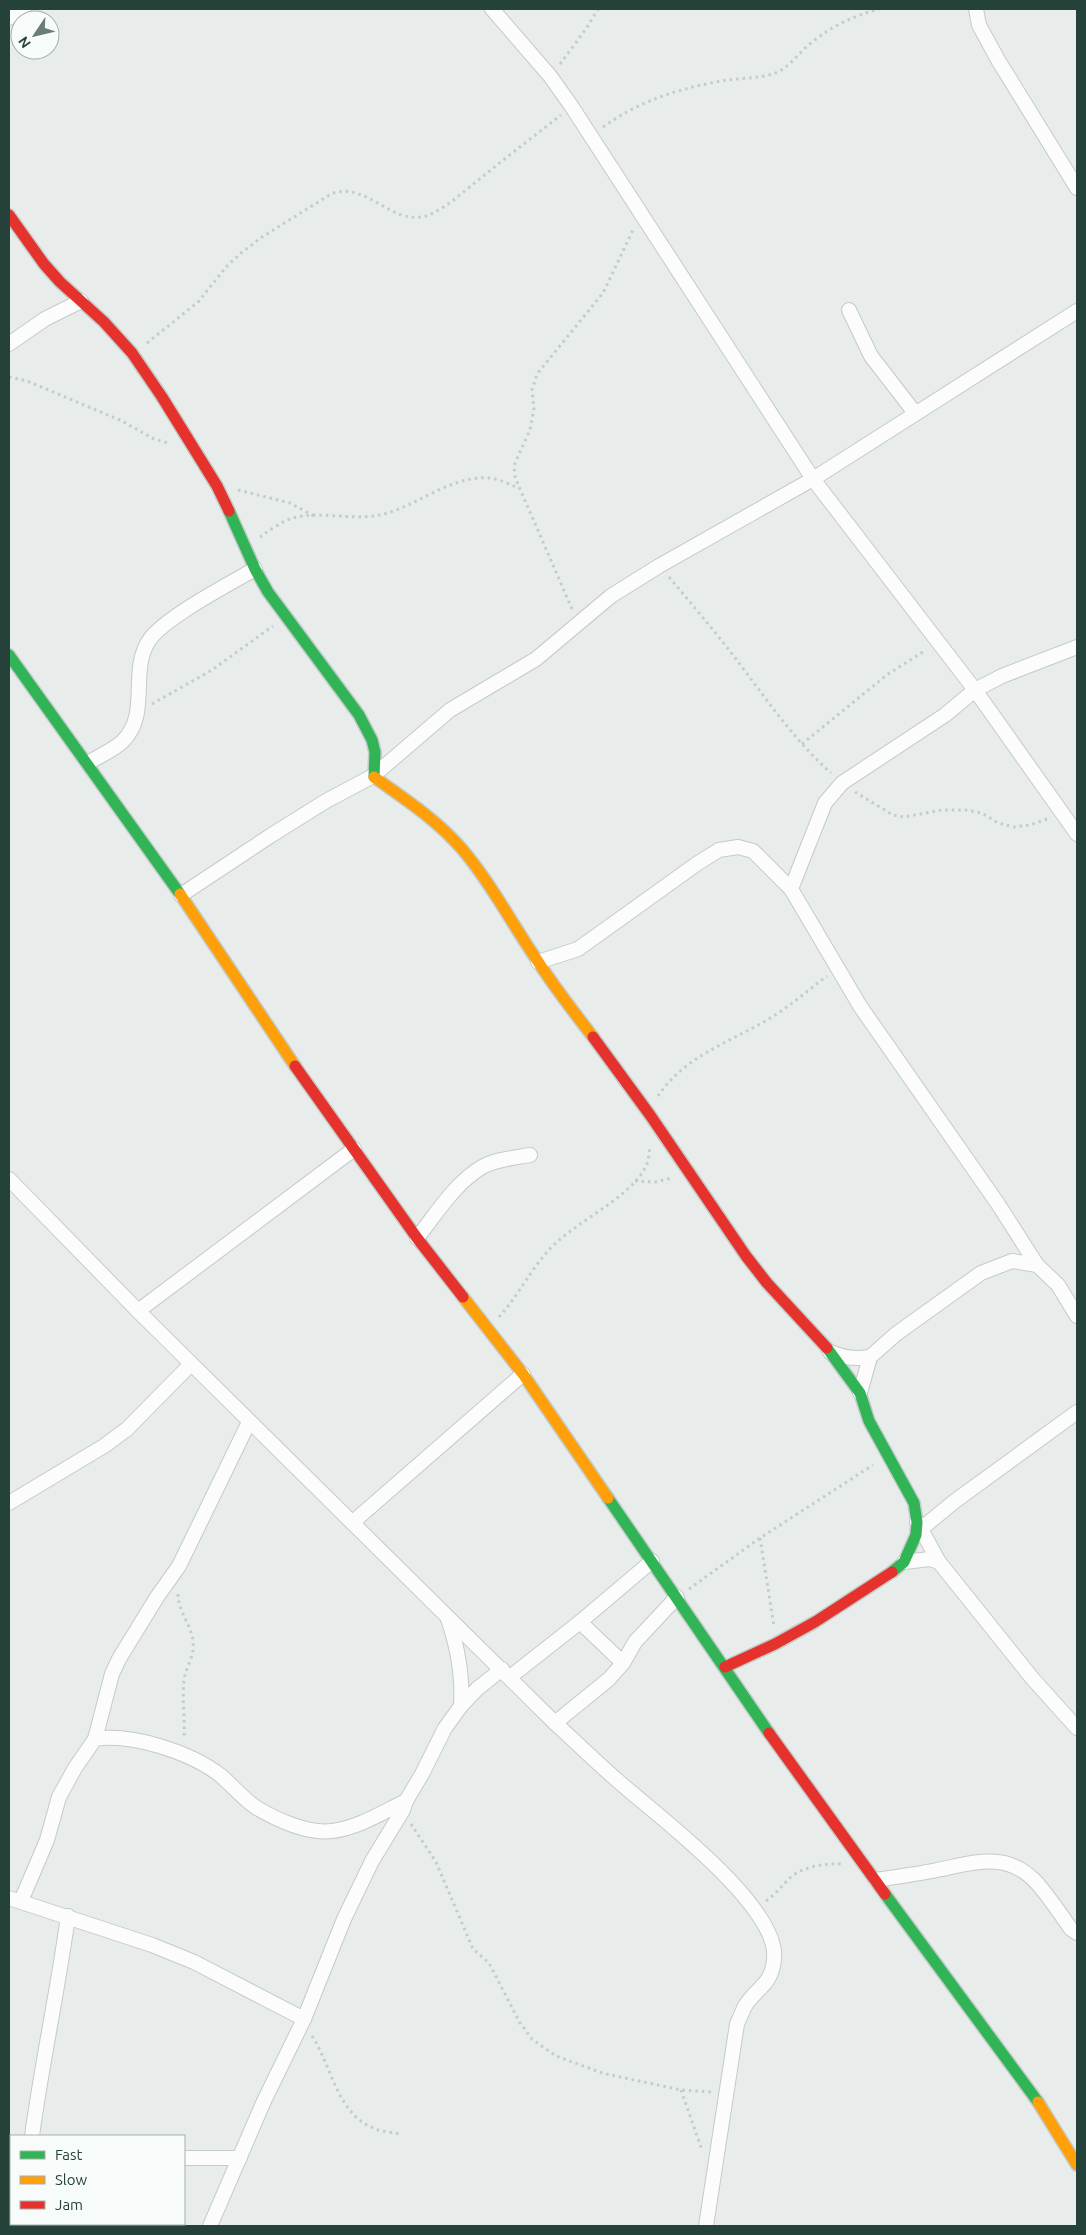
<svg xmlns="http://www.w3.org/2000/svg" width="1086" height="2235" viewBox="0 0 1086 2235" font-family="Ubuntu,sans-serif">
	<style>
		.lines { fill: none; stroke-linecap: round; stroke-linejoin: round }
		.street-casing { stroke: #c5cac8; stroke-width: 16 }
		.fast-casing { stroke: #c3cbc8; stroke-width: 14 }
		.slow-casing { stroke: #c3cbc8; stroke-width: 14 }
		.jam-casing { stroke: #c3cbc8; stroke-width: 14 }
		.path { stroke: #c3ccca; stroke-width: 3; stroke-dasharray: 2.5 4; stroke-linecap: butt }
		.street { stroke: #fcfcfc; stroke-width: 14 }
		.fast { stroke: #30b455; stroke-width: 11 }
		.slow { stroke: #ff9f0a; stroke-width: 11 }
		.jam { stroke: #e5322d; stroke-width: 11 }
	</style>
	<rect width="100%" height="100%" fill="#e8edeb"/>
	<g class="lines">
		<defs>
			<g id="street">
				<polyline points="492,9 550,76 572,107 813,479 975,690 1077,834"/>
				<polyline points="976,9 979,25 998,60 1077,188"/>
				<polyline points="9,18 24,9"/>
				<polyline points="849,310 871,356 915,413"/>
				<polyline points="9,344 45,319 81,301"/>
				<path d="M88,763c11,-7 26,-13 35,-22 28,-28 5,-71 27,-102 16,-22 79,-55 105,-70"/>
				<polyline points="791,889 825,803 842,783 945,715 975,690 1002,676 1077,647"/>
				<polyline points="181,895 270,836 326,801 373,776 450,710 536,659 611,596 659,566 813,479 1077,311"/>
				<polyline points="538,962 578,949 698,863 719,850 738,847 753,851 791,889 860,1006 998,1204 1037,1265"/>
				<path d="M9,1179l129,132 417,412c23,21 46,44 70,64 36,31 155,121 149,172 -2,26 -17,28 -29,47 -3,6 -5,12 -8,18l-31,202"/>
				<path d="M417,1238c19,-24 38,-55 65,-71 14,-8 32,-9 48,-12"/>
				<polyline points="138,1311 354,1149"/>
				<path d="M830,1352c15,6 24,7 40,5"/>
				<polyline points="860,1393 870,1357 896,1334 981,1273 1012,1261 1037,1265 1058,1285 1077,1316"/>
				<polyline points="9,1503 104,1446 127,1429 191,1364"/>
				<polyline points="353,1522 523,1374"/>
				<polyline points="917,1522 939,1562"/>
				<polyline points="921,1529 955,1501 1077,1412"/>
				<polyline points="904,1562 930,1559 939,1562 1032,1678 1077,1728"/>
				<path d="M448,1619c10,29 15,56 13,87"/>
				<polyline points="580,1622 623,1663"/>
				<polyline points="510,1677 580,1622 652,1561"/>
				<polyline points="555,1723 609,1679 623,1663 635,1642 677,1597"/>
				<polyline points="95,1739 112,1674 119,1659 157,1597 179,1566 249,1422"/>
				<path d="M876,1880c20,-3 41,-6 61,-10 36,-7 70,-20 100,13 12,14 23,30 34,46l6,4"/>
				<polyline points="9,1898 152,1945 194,1962 304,2019"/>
				<path d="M21,1901l26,-61 12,-43 16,-29 20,-29c36,-6 95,13 125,36 12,10 23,24 37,33 20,12 51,26 75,23 26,-3 51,-19 74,-30"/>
				<path d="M32,2136c10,-74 26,-146 36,-220"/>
				<polyline points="184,2158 240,2158"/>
				<polyline points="9,2161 11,2161"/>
				<polyline points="210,2226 264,2101 304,2019 344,1919 372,1861 403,1810 406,1801 422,1774 445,1728 461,1706 477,1689 502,1669"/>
			</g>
			<g id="fast">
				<polyline points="229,511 255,569 268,592 359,715 372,740 375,752 374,777"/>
				<polyline points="9,655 180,894"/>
				<polyline points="827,1348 860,1393 869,1421 914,1503 917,1522 916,1535 904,1562 892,1572"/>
				<polyline points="608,1498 769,1733"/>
				<polyline points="885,1894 1038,2102"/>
			</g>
			<g id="slow">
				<path d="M374,777c31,22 63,43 88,72 29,34 50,75 75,111 17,27 37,52 56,77"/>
				<polyline points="180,894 295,1066"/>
				<polyline points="463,1297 523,1374 608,1498"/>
				<polyline points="1038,2102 1077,2165"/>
			</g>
			<g id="jam">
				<polyline points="9,215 44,264 60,282 104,322 132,353 162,397 217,486 229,511"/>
				<polyline points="593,1037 650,1115 746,1256 767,1283 827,1348"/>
				<polyline points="295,1066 417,1238 463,1297"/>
				<polyline points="725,1667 775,1644 815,1622 892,1572"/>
				<polyline points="769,1733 885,1894"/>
			</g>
		</defs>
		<use href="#street" class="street-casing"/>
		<use href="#fast" class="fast-casing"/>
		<use href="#slow" class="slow-casing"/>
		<use href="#jam" class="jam-casing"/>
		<g class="path">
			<polyline points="560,64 586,29 598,9"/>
			<path d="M603,127c35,-25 71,-37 113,-45 18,-4 39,-3 57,-8 16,-5 25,-21 38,-31 21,-17 42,-27 68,-34"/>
			<path d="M147,343l51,-41 28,-35 15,-14 21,-16 69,-43c29,-12 54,20 79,23 8,1 16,0 23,-4 15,-7 30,-21 43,-31 28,-23 57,-45 85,-67"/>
			<polyline points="9,377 27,381 120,420 154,439 168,443"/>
			<polyline points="238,490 290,503 314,516"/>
			<path d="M260,537c10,-7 22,-16 33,-19 27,-8 61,4 91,-4 33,-9 60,-33 95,-36 14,-2 28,5 40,10"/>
			<path d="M669,577c25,30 50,59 73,90 28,37 54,75 89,106"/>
			<polyline points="572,609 520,489 514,474 515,463 530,430 534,408 532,390 537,374 603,293 633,230"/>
			<polyline points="152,704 212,670 273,626"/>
			<polyline points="802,744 888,674 926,650"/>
			<polyline points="855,792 893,815 904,817 942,810 965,810 982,813 998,823 1014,827 1030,825 1047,819"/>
			<path d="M658,1096c27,-40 70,-53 109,-76 21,-12 40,-29 60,-44"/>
			<polyline points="635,1181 655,1182 672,1178"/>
			<path d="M499,1317c18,-20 30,-44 48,-65 26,-30 80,-51 98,-84 4,-6 4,-16 5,-22"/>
			<polyline points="760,1538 774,1626"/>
			<polyline points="689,1589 760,1538 873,1465"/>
			<path d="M178,1594c0,18 14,31 15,48 2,14 -7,24 -9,38 -2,17 1,40 0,58"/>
			<polyline points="411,1824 436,1862 473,1949 489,1963 520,2023 532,2039 556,2056 602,2073 681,2090 712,2092"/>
			<path d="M766,1901c10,-7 17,-17 26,-25 14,-10 34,-13 50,-12"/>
			<path d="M312,2036c20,30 25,80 64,93 7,3 16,3 23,5"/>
			<polyline points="681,2090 702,2150"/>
		</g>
		<use href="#street" class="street"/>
		<use href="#fast" class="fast"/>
		<use href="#slow" class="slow"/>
		<use href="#jam" class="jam"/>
	</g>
	<rect width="1086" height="2235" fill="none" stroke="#24423a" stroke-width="20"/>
	<rect x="10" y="2135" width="175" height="90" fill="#f7fbf9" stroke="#a3b1ad"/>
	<rect x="20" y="2151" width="25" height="8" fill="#30b455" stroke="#a3b1ad"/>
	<text x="55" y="2160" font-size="15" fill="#24423a">Fast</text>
	<rect x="20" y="2176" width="25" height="8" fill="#ff9f0a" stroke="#a3b1ad"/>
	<text x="55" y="2185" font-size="15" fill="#24423a">Slow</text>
	<rect x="20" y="2201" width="25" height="8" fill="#e5322d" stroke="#a3b1ad"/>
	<text x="55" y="2210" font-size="15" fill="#24423a">Jam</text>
	<g transform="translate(35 35) rotate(235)"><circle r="24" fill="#f7fbf9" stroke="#a3b1ad"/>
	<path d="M0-4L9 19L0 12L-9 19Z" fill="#697e78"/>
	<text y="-8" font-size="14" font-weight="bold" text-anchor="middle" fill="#24423a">N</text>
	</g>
</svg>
